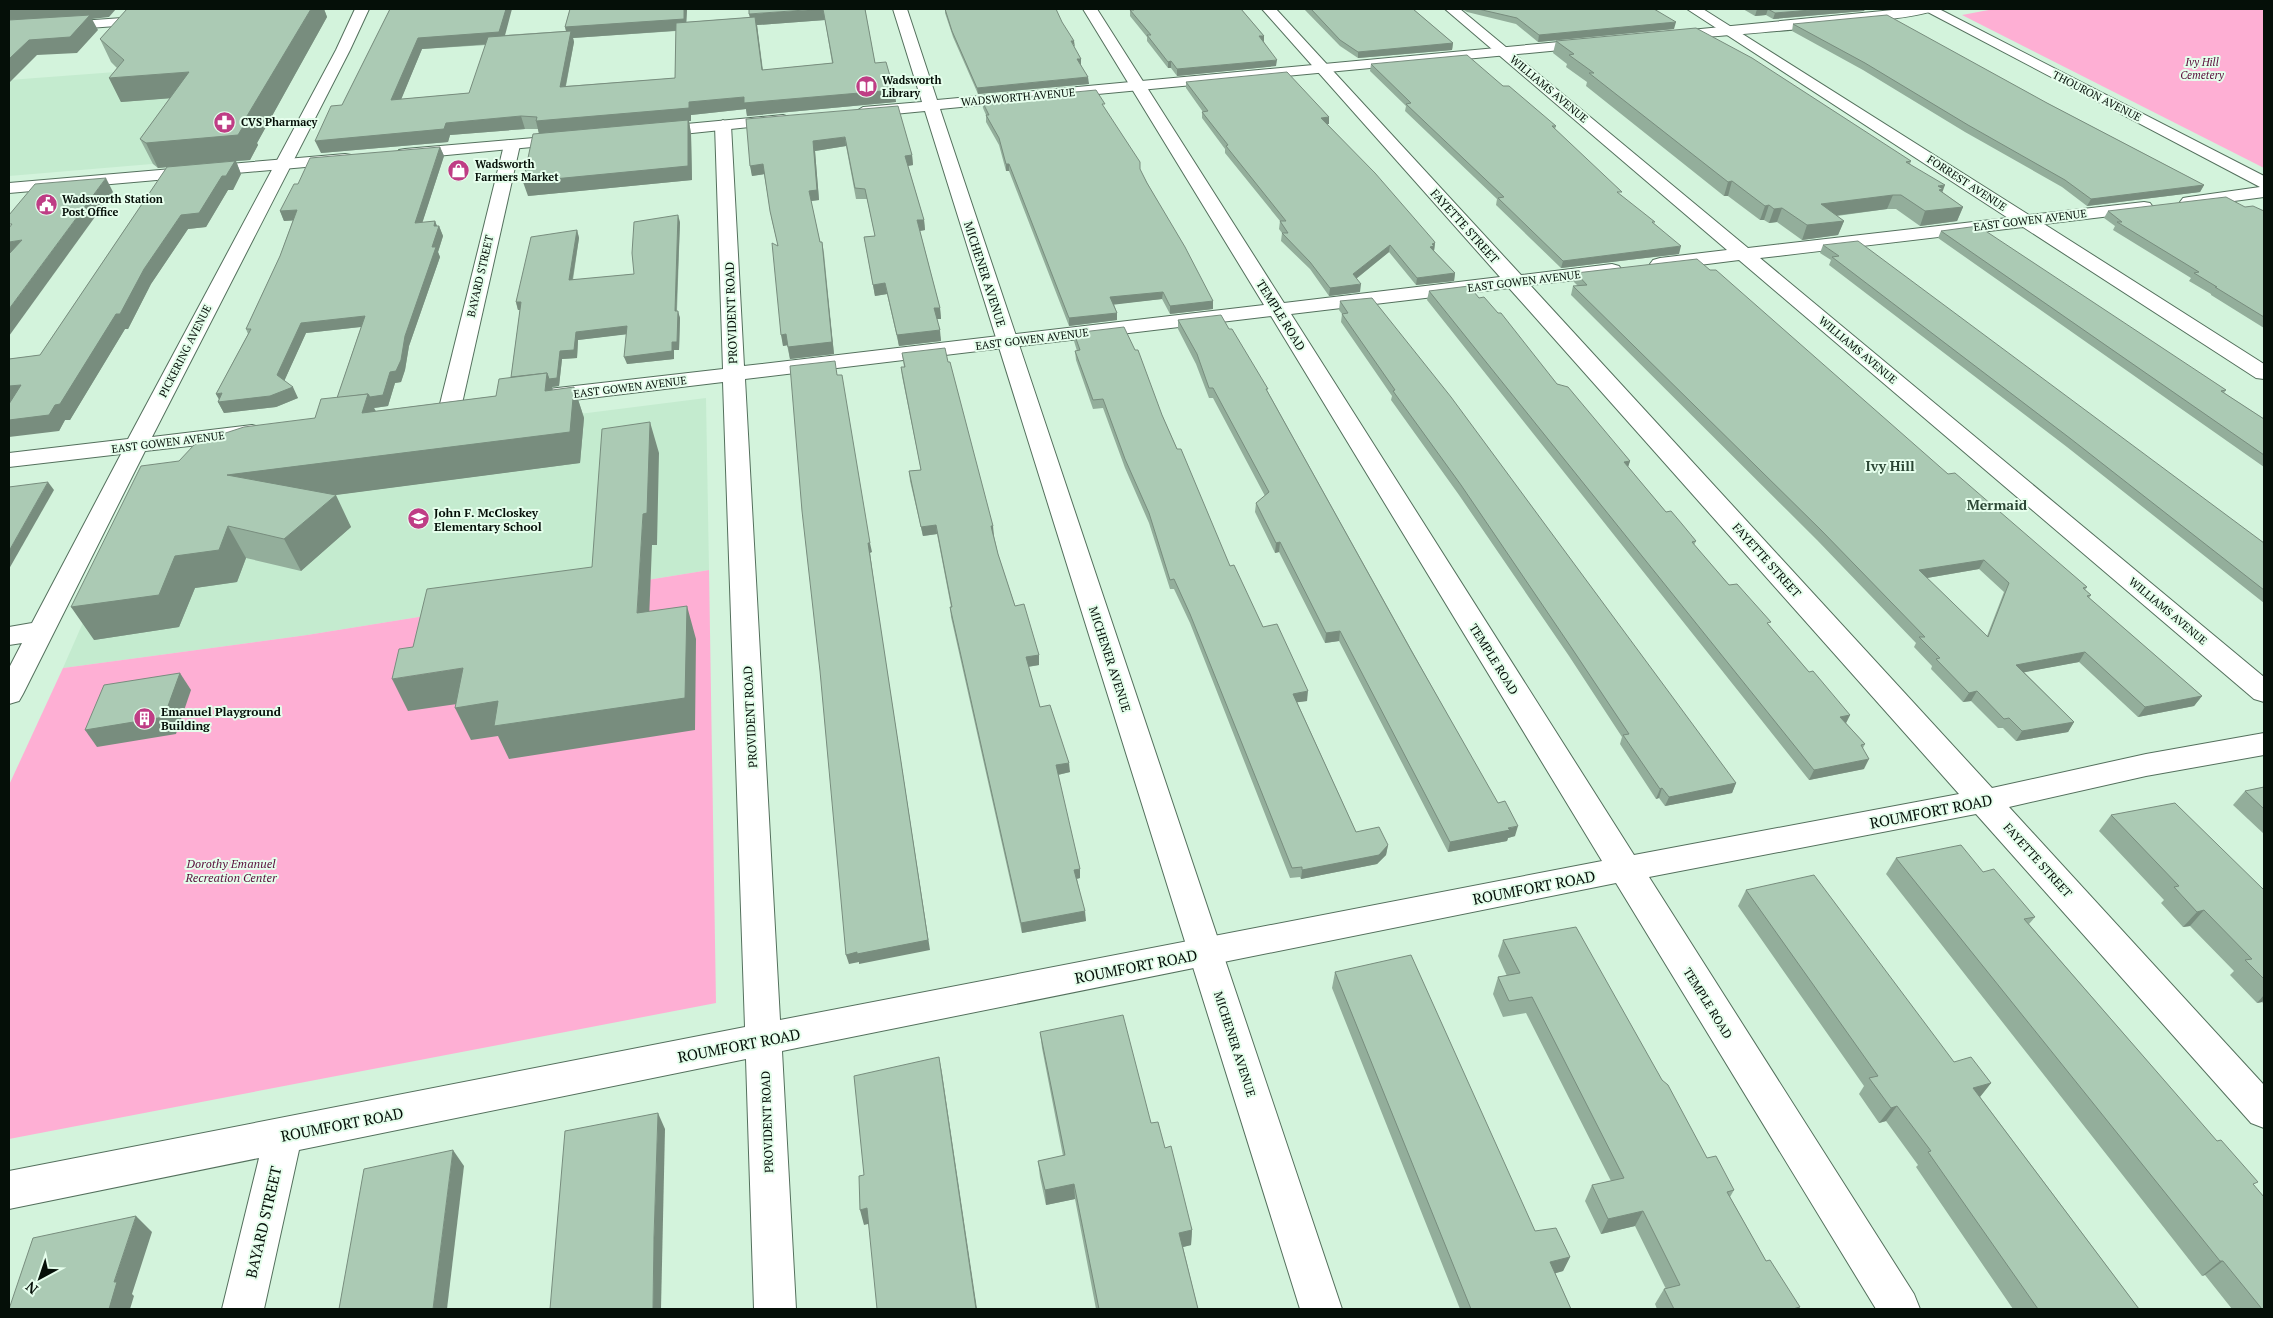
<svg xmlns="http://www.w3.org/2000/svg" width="2273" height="1318" viewBox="0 0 2273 1318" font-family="'PT Serif',serif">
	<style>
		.built { fill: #c4ebcf }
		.green { fill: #feafd4 }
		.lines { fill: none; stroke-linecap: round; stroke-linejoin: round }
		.street-casing { stroke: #54705d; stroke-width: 2 }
		.secondary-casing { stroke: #54705d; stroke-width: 2 }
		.street { fill: #fff; fill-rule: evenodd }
		.secondary { fill: #fff; fill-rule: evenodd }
		.wall { fill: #93ae9b; fill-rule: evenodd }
		.shaded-wall { fill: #788d7e }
		.building { fill: #abcab4; stroke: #788d7e; fill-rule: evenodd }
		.labels { text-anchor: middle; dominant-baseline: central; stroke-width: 4; stroke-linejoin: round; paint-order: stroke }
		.far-park-label { font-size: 11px; font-style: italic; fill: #590d3a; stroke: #e5feec }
		.far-poi-label { font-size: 11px; font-weight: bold; fill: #050f08; stroke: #e5feec; text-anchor: start }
		.far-street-label { font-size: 11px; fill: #050f08; stroke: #e5feec }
		.street-label { font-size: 12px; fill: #050f08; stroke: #e5feec }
		.poi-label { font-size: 12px; font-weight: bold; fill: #050f08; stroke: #e5feec; text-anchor: start }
		.park-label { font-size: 12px; font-style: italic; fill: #590d3a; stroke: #e5feec }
		.neighbourhood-label { font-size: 14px; font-weight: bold; fill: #2b4634; stroke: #e5feec }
		.near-street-label { font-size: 15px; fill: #050f08; stroke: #e5feec }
	</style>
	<rect width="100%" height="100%" fill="#d3f3dc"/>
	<g class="built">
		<polygon points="304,58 247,156 9,176 9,80"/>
		<polygon points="706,398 709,570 307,635 63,668 151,468"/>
	</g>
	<g class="green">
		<polygon points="1994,9 2264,9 2264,168 1962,15"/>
		<polygon points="709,570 716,1003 9,1139 9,785 63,668 307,635"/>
	</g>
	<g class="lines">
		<defs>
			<g id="street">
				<polygon points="355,9 369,9 350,50 152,437 252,425 260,427 263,432 260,437 252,439 145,451 23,694 19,701 9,704 9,668 22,643 9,645 9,627 32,623 121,454 9,467 9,453 128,439 336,50"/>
				<path d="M1083,9h14l187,294 216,-26 -238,-268h14l245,266 91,-11 7,2 3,4 -3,4 -7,2 -82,9 462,503 154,-34 118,-21v22l-118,21 -137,31 255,278v43l-13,-5 -275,-309 -327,63 265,417 6,15h-44l-260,-426 -834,168 14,258h-42l-8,-250 -447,91 -35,159h-42l37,-151 -250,51v-38l736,-144 -22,-645 -183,22 -8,-2 -3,-5 3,-5 8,-2 183,-21 -8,-244 8,-5 8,5 13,241 520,-61zM1509,288l450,506 -325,61 -343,-541zM1271,316l331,545 -822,159 -35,-641z"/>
				<polygon points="1445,9 1460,9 1748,248 2008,218 1687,9 1703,9 2029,215 2144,202 2150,203 2153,207 2150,211 2144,212 2044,224 2264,364 2264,379 2256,378 2023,227 1760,258 2264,677 2264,702 2254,699 1739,260 1660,270 1653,268 1650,264 1653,260 1660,258 1727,250"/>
				<polygon points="1922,9 1939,9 2264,176 2264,197 2189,207 2183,206 2180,202 2183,198 2189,197 2260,187"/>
				<polygon points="151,16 156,17 158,20 156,23 9,34 9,26"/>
				<polygon points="512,140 518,141 520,145 461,408 458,413 450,415 442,413 439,408 504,145 506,141"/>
			</g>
			<g id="secondary">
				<polygon points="893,9 907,9 937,100 1592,39 1599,43 1592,47 940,109 1342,1309 1300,1309 925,111 863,117 855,112 863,107 922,102"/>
				<path d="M1903,9h33c-9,12 -234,28 -266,31l-7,-4 7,-4z"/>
				<polygon points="783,115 789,117 791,120 789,123 654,137 646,132 654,127"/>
				<polygon points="569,135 575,137 577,140 575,143 405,159 399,158 397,154 399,150 405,149"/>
				<polygon points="345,154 351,155 353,159 351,163 9,193 9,183"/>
			</g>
		</defs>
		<use href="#street" class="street-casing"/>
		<use href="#secondary" class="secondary-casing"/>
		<use href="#street" class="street"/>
		<use href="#secondary" class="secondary"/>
	</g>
	<g class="wall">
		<polygon points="127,9 324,9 327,17 257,143 258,145 250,160 236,161 241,174 233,190 228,190 206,227 188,229 151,284 128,329 125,329 70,420 65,420 59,431 10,402 9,402 9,359 40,355 167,167 158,168 153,164 140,139 170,98 121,102 109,78 117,68 111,62 100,39"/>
		<path d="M390,9l115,26 61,-4 -1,-4 5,-18h117l-1,13 179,-13 10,54 19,27 2,12 -149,14 -1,-7 -55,6v6h-2l2,13 1,46 -164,16 11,-63 -1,-4h-13l-75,6 -2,7 -127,11 21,-48zM825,20l7,43 -69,7 -6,-45zM676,31l-1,47 -109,8 8,-44 -1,-4zM486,45l-17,48 -68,6 21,-50z"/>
		<polygon points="945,9 1074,47 1081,59 1081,65 1089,84 978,94 953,37 945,13"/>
		<polygon points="1129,9 1241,9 1264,36 1264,42 1276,66 1177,76 1171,68 1168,68 1147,41 1147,37 1130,16 1130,10"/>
		<polygon points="1304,9 1413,9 1453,43 1452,50 1358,58 1340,46"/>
		<polygon points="1462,9 1654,9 1674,29 1538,42 1516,24 1467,12"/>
		<polygon points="1743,9 1865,9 1864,11 1773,19 1766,15 1755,16"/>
		<polygon points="1793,24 2047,103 2204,185 2200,192 2087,206 2062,187 1965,132 1863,70 1792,31"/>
		<polygon points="1556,41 1911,161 1910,164 1942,192 1963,207 1957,221 1920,226 1896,209 1887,209 1837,216 1844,221 1838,235 1802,240 1777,222 1769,223 1764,220 1760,220 1728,196 1724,196 1586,86 1587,82 1566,67 1567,64 1553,53"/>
		<polygon points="1371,64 1503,86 1556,126 1555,129 1621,196 1654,224 1679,254 1561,268 1496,205 1497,199 1405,111 1406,106 1370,71"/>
		<polygon points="1186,82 1329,117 1329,124 1327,124 1435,243 1434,251 1455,273 1454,281 1416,285 1389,252 1356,279 1360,292 1329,296 1310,269 1281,241 1282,233 1279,229 1280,221 1225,153 1225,149 1202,118 1202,112 1203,112 1186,88"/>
		<polygon points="982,101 1105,109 1140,170 1213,301 1213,309 1170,314 1162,299 1114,304 1117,313 1117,320 1069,326 1009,171 1006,171 999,145 986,122 986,115 983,108"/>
		<polygon points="746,119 912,155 913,165 908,166 924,220 925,230 920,231 940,308 941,319 937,319 941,341 899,346 887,294 875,296 864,237 875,236 867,199 856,199 846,146 815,151 819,200 811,201 820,242 822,242 824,253 834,354 790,359 787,345 783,346 778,245 772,221 764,174 752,176"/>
		<polygon points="440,147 444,156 422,223 435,221 437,226 439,226 443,236 438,252 440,257 409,346 405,370 401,382 395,383 388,406 374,408 376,411 496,396 511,377 520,310 518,310 516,302 577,230 579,238 573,280 634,274 680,222 677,311 680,318 679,350 674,350 674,359 627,364 626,334 578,340 577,358 562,359 559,386 552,387 552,390 574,387 584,418 580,463 334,495 351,527 301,571 246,558 237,582 195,588 179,627 94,640 179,461 315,418 337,398 361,327 306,333 284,381 298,398 276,407 224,413 218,402 219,400 216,394 248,334 246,329 280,256 293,220 284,221 280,211 298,184"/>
		<polygon points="2245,207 2264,211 2264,328 2211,295 2211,294 2189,281 2191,278 2113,230 2115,226 2104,218 2108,211"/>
		<polygon points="1941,231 2226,390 2224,393 2264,419 2264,467 1938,238"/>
		<polygon points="1823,245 2264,543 2264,603 2067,447 1829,265 1831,260 1820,253"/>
		<path d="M1576,273l372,201 139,113 -2,3 6,5 -2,3 113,98 -8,10 -56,11 -59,-55 -55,10 50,50 -6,10 -52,9 -13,-13h-5l-27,-27 -8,1 -32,-33 1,-3 -18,-19 2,-4 -99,-103 -246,-245 2,-9h5l-4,-4zM1979,569l25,23 -17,44 -60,-58z"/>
		<polygon points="1429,291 1557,384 1630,461 1628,467 1666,512 1696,541 1694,545 1729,585 1769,625 1809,672 1850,715 1846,723 1865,744 1863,748 1864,769 1809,780 1427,300"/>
		<polygon points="1340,301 1736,783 1732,793 1665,806 1659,798 1656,799 1620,744 1622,737 1569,656 1459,495 1391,400 1392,396 1341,322 1342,314 1339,310"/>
		<polygon points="1178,320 1229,329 1268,392 1515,836 1508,838 1507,841 1448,852 1339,641 1325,643 1279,552 1275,553 1255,512 1256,503 1265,496 1213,398 1209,398 1196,364 1178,329"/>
		<polygon points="1074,333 1162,415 1177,449 1230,566 1263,627 1307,701 1297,702 1356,832 1388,845 1386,855 1377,864 1301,879 1300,877 1290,878 1190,623 1174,589 1170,589 1149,523 1125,468 1103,408 1093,409 1076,360 1075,351 1077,351 1074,341"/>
		<polygon points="902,353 994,536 998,554 1015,606 1039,655 1039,665 1028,667 1040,707 1070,772 1058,775 1080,878 1077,879 1086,921 1022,933 951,617 950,607 951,607 937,534 923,536 910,481 909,471 921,470 902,376 901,367 904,367"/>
		<polygon points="2264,787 2264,834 2233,805 2245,791"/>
		<polygon points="2111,815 2264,890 2264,1004 2262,1002 2257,1003 2230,975 2234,971 2190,926 2183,927 2161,903 2164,900 2099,831"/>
		<polygon points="1896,858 2035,917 2029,924 2255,1186 2264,1309 2232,1309 2205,1275 2202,1276 1886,874"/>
		<polygon points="1746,890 1954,1062 1991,1083 1980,1097 2139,1309 2013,1309 1916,1167 1918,1165 1886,1121 1879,1123 1859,1094 1864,1086 1738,906"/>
		<polygon points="1503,940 1662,1080 1707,1158 1734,1190 1730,1197 1766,1261 1800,1307 1798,1309 1657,1309 1655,1304 1664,1289 1666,1289 1635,1226 1601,1234 1585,1201 1592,1185 1611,1181 1526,1013 1503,1017 1493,994 1498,977 1507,976 1498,956"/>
		<polygon points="1335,972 1535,1231 1570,1257 1563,1271 1555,1273 1571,1309 1460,1309 1332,988"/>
		<polygon points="1040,1032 1151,1123 1165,1148 1192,1230 1191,1245 1183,1247 1198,1309 1096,1309 1075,1199 1046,1205 1040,1177 1038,1161 1063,1156 1042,1048"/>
	</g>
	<g class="shaded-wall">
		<polygon points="9,9 116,9 109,17 92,19 98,30 77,53 37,55 9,83"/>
		<polygon points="311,9 324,9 327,17 257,143 258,145 250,160 236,161 241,174 233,190 228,190 206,227 188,229 151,284 128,329 125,329 70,420 65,420 59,431 9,437 9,420 55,405 144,269 181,215 222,176 235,161 158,168 146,143 244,121"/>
		<polygon points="506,9 512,9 503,43 422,49 396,112 391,100 418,38"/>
		<polygon points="684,9 687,9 686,30 573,38 574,42 563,99 560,87 568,38 565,27"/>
		<polygon points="823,9 825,20 757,25 764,82 749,14"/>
		<polygon points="1757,9 1768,9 1766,15 1755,16"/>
		<polygon points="1823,9 1865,9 1864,11 1773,19 1775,13"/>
		<polygon points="1676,22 1674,29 1538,42 1539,35"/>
		<polygon points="1259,36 1264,36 1264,42"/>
		<polygon points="1071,41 1074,41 1075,47"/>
		<polygon points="1453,43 1452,50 1358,58 1358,52"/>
		<rect x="1077" y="59" width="4" height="6"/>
		<polygon points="1277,60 1276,66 1177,76 1177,69"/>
		<polygon points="1171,61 1171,68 1168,68 1168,62"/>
		<polygon points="189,72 200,96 121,102 109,78"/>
		<polygon points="1088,77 1089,84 978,94 977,88"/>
		<polygon points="894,90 896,102 747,116 746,109 691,115 691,121 689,121 691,134 692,180 528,196 523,182 539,134 536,121 689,102 744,97"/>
		<polygon points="521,116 525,129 450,135 448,142 321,153 315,141 446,123"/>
		<polygon points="1329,117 1329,124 1321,124 1321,118"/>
		<polygon points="845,137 846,146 815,151 819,200 811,201 809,191 813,141"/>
		<polygon points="440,147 444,156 419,233 415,223"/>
		<polygon points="912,155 913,165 907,166 905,156"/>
		<polygon points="763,164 765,174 752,176 750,166"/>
		<rect x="1006" y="164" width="3" height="7"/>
		<polygon points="106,178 113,192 9,336 9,309"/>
		<polygon points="1732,181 1728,196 1724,196 1728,182"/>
		<polygon points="1945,185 1938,204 1938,186"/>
		<polygon points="2204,185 2200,192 2087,206 2091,199"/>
		<polygon points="1893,195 1887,209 1816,218 1821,204"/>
		<polygon points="1769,205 1764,220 1760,220 1765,206"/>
		<polygon points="1963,207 1957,221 1920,226 1925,211"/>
		<polygon points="1782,208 1777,222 1769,223 1774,209"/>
		<polygon points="297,210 302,220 284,221 280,211"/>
		<polygon points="678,215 680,222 676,319 675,311"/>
		<polygon points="917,220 924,220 925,230 919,231"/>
		<polygon points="435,221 438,229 439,226 443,236 438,252 440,257 409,346 405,370 401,382 395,383 388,406 374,408 382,425 362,413 368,394 390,372 405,336 432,247 434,226"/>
		<polygon points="1844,221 1838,235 1802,240 1807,225"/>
		<polygon points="577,230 579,238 571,288 569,280"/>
		<polygon points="22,240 9,257 9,242"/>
		<polygon points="822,242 834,354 790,359 788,347"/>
		<polygon points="1435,243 1434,251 1430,247 1432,244"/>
		<polygon points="1390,245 1389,252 1352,282 1353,274"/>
		<polygon points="1681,246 1679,254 1561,268 1563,261"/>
		<polygon points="1455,273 1454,281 1416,285 1417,278"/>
		<polygon points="885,283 887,294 875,296 873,285"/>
		<polygon points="1361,284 1360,292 1329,296 1330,288"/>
		<polygon points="1163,292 1162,299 1111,305 1110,297"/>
		<polygon points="1213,301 1213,309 1170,314 1170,306"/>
		<polygon points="516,302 521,302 523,310 518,310"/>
		<polygon points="934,308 940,308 941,319 936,319"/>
		<polygon points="678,311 680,318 679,350 674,350 674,359 627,364 624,357 672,342"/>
		<polygon points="1117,313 1117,320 1069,326 1069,318"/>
		<polygon points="365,316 369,326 306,333 282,386 277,375 301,323"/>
		<polygon points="627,326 629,334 578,340 577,358 562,359 559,386 552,387 557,404 545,391 547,373 560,351 576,332"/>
		<polygon points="940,330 941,341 899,346 897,335"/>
		<polygon points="786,334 789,345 783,346 781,335"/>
		<polygon points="21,385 31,400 9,402 9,386"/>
		<polygon points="293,387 298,398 276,407 224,413 218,402 221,402 216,394"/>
		<polygon points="574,387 584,418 580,463 245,507 227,475"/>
		<polygon points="650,422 659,453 657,545 652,545 648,645 637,613 643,514"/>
		<polygon points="1630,461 1627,470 1624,462"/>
		<polygon points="48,482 54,490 9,569 9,551"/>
		<polygon points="336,495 351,527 301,571 284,539"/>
		<polygon points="936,525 937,534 923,536 921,527"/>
		<polygon points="228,526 246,558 237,582 195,588 179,627 94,640 71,607 175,556"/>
		<polygon points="991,526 993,526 994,536 992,536"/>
		<polygon points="1280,542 1279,552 1275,553 1276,543"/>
		<polygon points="868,543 870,543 872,552 870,553 878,612 930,950 859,964 859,962 849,964 846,955"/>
		<polygon points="1984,560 1979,569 1915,580 1919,570"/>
		<polygon points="687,606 696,639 695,730 509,759 498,736 471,740 455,708"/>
		<polygon points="1340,631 1339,641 1325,643 1326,633"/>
		<polygon points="2085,652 2079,662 2010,675 2016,665"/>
		<polygon points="1039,655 1039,665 1026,667 1026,657"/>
		<polygon points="463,668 478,701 408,711 392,679"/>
		<polygon points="180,673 191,690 176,734 97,747 85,730"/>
		<polygon points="1308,691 1307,701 1292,703 1293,694"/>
		<polygon points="1977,691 1971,701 1963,702 1969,693"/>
		<polygon points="2202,696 2194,706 2138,717 2145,707"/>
		<polygon points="1850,715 1845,725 1840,717"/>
		<polygon points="2074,722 2068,732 2016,741 2022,731"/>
		<polygon points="1869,759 1864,769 1809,780 1814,770"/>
		<polygon points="1069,763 1070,772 1057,775 1056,765"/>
		<polygon points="1736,783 1732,793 1665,806 1669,797"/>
		<polygon points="1662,788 1659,798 1656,799 1660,789"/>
		<polygon points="1518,826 1515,836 1508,838 1507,841 1448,852 1450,842"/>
		<polygon points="1388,845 1386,855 1377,864 1301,879 1302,870"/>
		<polygon points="1080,869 1080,878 1075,879 1074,870"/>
		<polygon points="2204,910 2190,926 2183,927 2197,912"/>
		<polygon points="1085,911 1086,921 1022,933 1021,923"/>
		<polygon points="2264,995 2264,999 2262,1002 2257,1003"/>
		<polygon points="939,1057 942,1073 977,1309 976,1309"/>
		<polygon points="1991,1083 1979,1098 1973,1088"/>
		<polygon points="1897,1106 1886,1121 1879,1123 1891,1108"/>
		<polygon points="658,1113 665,1129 661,1309 653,1309 654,1237"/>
		<polygon points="453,1150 464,1166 447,1309 433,1309"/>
		<polygon points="1074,1184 1075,1199 1046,1205 1045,1190"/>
		<polygon points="867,1208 872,1223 864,1225 860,1210"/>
		<polygon points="1643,1211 1635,1226 1601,1234 1608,1219"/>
		<polygon points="136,1216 152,1232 132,1294 134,1296 130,1309 109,1309 114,1282"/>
		<polygon points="1192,1230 1191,1245 1179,1248 1179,1233"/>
		<polygon points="1570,1257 1563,1271 1543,1277 1550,1262"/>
		<polygon points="2220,1261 2223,1261 2205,1275 2202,1276"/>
	</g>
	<g class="building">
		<polygon points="127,9 311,9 244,121 247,120 238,135 146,143 140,139 189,72 109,78 124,60 100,39"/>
		<polygon points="390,9 506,9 499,32 418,38 391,100 469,93 488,37 571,31 560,87 675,78 676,23 755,17 762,70 833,63 823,9 865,9 875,63 886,62 894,90 744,103 744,97 689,102 689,108 536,121 537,117 521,116 446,123 444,129 315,141 331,106 342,105"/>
		<polygon points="570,9 684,9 684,19 565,27"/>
		<polygon points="749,9 819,9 749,14"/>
		<polygon points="945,9 1056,9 1062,22 1074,41 1071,41 1081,59 1077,59 1088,77 977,88 952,31"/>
		<polygon points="1134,9 1241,9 1264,36 1259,36 1277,60 1177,69 1171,61 1168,62 1147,35 1151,35 1130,10 1134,10"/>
		<polygon points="1311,9 1413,9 1453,43 1358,52 1340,40"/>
		<polygon points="1478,9 1654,9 1676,22 1539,35 1517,18"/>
		<polygon points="1768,9 1823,9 1775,13"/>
		<polygon points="90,15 70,37 29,40 9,59 9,20"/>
		<polygon points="1887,15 2047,103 2204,185 2091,199 2065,180 1968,125 1865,63 1793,24"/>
		<polygon points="1696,28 1752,58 1911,161 1906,162 1945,185 1938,186 1943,189 1939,190 1963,207 1925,211 1901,195 1893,195 1821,204 1844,221 1807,225 1782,208 1774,209 1769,205 1765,206 1732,181 1728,182 1589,73 1594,73 1569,55 1574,54 1556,41"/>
		<polygon points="1467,55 1503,86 1509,86 1556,126 1552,126 1622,192 1617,192 1655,222 1652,222 1681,246 1563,261 1498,198 1504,197 1406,104 1411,103 1371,64"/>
		<polygon points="1287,72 1329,117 1321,118 1375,173 1434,241 1435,243 1432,244 1434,246 1430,247 1455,273 1417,278 1390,245 1353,274 1361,284 1330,288 1310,262 1282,233 1288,233 1280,221 1286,221 1226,146 1228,145 1202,112 1208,111 1186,82"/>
		<polygon points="1096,90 1105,104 1102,104 1140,162 1140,169 1147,183 1185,247 1213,301 1170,306 1163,292 1110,297 1117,313 1069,318 1009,164 1006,164 999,138 986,115 989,115 982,101"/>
		<polygon points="898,106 912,155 905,156 924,220 917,220 940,308 934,308 940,330 897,335 885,283 873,285 864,237 875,236 865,189 855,188 845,137 813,141 817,190 809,191 820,242 822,242 832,342 788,347 786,334 781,335 772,243 778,246 770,211 763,164 750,166 746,119"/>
		<polygon points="688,120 688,166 523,182 533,134"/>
		<polygon points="440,147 415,223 435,221 434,226 439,226 432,247 436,247 405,336 401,360 396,371 390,372 383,395 370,397 368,394 337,398 365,316 301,323 277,375 293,387 270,396 218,402 222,393 216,394 251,329 246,329 280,256 297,210 280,211 294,184 298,184 310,158"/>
		<polygon points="235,161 226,176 222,176 199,213 181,215 144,269 120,314 116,314 60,404 55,405 49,415 9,420 9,404 21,385 9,386 9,359 40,355 167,167"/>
		<polygon points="106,178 9,309 9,254 22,240 9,242 9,228 12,224 9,224 9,215 35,184"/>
		<polygon points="2226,197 2245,207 2253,206 2264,211 2264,317 2215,287 2217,287 2194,273 2199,272 2117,222 2122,222 2108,211"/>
		<polygon points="678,215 675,311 678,311 677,342 672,342 672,351 624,357 627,326 576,332 574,350 560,351 557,378 549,379 547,373 511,377 521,302 516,302 531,237 577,230 569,280 634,274 632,253 634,222"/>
		<polygon points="1978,226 2226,390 2221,391 2264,419 2264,455 1941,231"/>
		<polygon points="1858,241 2264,543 2264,590 2071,439 1832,257 1839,256 1823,245"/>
		<path d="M1697,259l13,11h6l232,204 7,-1 81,70 51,44 -4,1 8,7 -4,1 115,100 -57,11 -60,-55 -69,13 58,57 -52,9 -13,-13 -5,1 -27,-28 -8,2 -33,-34 4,-1 -21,-21h6l-104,-107 -248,-244 14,-1 -11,-12zM1984,560l25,23 -21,54 -69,-67z"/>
		<polygon points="1469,286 1479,298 1484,297 1498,313 1501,313 1557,384 1568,387 1630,461 1624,462 1666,512 1671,511 1682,524 1696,541 1692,542 1729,585 1737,584 1771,622 1767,623 1809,672 1813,671 1850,715 1840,717 1865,744 1861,745 1869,759 1814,770 1429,291"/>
		<polygon points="1372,298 1451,397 1736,783 1669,797 1662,788 1660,789 1623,735 1629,734 1571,647 1461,485 1393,391 1395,390 1342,314 1348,313 1340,301"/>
		<polygon points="1221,315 1229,329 1232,329 1268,389 1266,389 1412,652 1498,803 1505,801 1518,826 1508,828 1510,830 1450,842 1340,631 1326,633 1280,542 1276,543 1256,503 1269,492 1213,388 1209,388 1197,354 1178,320"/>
		<polygon points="1124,327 1135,350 1138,350 1162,415 1177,449 1181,449 1230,566 1234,565 1263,627 1277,624 1308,691 1293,694 1356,832 1379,827 1388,845 1379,855 1302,870 1302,867 1292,868 1190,614 1174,579 1170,580 1149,513 1125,459 1103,399 1093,400 1075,351 1080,350 1074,333"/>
		<polygon points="945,348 948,362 950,362 993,526 991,526 998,554 1015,606 1024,604 1039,655 1026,657 1040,707 1050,705 1069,763 1056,765 1080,869 1074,870 1085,911 1021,923 950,607 952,607 936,525 921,527 909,471 921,470 901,367 905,367 902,353"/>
		<polygon points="835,361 837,375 842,375 870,543 868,543 877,603 928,940 857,954 857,952 846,955 820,671 802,511 790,366"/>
		<polygon points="547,373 545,391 574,387 570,432 227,475 336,495 284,539 228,526 219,550 175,556 159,595 71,607 141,466 179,461 194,445 204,440 244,427 315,418 321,399 368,394 362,413 496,396 499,379"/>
		<polygon points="650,422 647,513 643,514 637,613 687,606 685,698 494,726 498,701 455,708 463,668 392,679 399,649 413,647 427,589 592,567 602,429"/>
		<polygon points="48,482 9,551 9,487"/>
		<polygon points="180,673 164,717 85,730 104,685"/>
		<polygon points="2264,787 2264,809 2245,791"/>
		<polygon points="2175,803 2264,890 2264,979 2245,960 2252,959 2204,910 2197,912 2174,887 2179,886 2111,815"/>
		<polygon points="1961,845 1983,872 1994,869 2035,917 2024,919 2217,1141 2221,1140 2258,1182 2253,1184 2264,1197 2264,1309 2262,1309 2223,1261 2220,1261 1896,858"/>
		<polygon points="1814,875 1954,1062 1971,1057 1991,1083 1973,1088 2139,1309 2038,1309 1928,1152 1931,1151 1897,1106 1891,1108 1869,1078 1878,1076 1746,890"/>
		<polygon points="1576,927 1662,1080 1668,1085 1707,1158 1716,1156 1734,1190 1727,1192 1766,1261 1770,1260 1800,1307 1793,1309 1674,1309 1664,1289 1680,1285 1643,1211 1608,1219 1592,1185 1624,1178 1532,997 1509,1001 1498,977 1520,973 1503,940"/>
		<polygon points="1411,955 1535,1231 1556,1228 1570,1257 1550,1262 1571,1309 1471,1309 1335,972"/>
		<polygon points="1123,1015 1151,1123 1158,1122 1165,1148 1171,1146 1192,1230 1179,1233 1198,1309 1099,1309 1074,1184 1045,1190 1038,1161 1065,1155 1040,1032"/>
		<polygon points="939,1057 976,1309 877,1309 867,1208 860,1210 859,1176 864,1175 854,1076"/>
		<polygon points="658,1113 654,1237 653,1309 550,1309 565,1131"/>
		<polygon points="453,1150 433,1309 339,1309 364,1169"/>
		<polygon points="136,1216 114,1282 117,1282 109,1309 9,1309 33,1238"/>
	</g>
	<defs>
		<symbol id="library-disc" viewBox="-11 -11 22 22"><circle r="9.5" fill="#bf3d85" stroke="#e5feec"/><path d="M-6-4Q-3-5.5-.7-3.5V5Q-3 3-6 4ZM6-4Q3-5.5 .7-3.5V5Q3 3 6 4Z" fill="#fff"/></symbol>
		<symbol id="pharmacy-disc" viewBox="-11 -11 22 22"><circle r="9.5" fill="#bf3d85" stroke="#e5feec"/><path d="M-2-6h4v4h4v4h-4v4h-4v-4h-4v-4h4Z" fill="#fff"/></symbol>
		<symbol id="shop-disc" viewBox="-11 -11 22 22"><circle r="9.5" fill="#bf3d85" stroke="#e5feec"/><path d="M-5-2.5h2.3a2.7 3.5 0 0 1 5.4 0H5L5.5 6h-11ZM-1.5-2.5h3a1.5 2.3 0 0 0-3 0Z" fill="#fff"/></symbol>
		<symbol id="civic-disc" viewBox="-11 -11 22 22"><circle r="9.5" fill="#bf3d85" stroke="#e5feec"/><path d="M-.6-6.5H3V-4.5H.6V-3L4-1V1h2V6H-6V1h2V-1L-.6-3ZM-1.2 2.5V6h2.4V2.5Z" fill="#fff"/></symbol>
		<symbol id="school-disc" viewBox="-11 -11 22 22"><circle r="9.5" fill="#bf3d85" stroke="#e5feec"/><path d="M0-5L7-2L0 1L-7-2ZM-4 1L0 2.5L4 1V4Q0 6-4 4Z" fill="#fff"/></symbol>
		<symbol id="building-disc" viewBox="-11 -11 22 22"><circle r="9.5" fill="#bf3d85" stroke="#e5feec"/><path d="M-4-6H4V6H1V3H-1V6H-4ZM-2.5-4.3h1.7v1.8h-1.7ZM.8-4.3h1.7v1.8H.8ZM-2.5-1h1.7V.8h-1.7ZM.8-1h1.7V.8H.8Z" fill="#fff"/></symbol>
	</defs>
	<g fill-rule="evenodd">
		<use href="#library-disc" x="854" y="74" width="25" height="25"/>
		<use href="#pharmacy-disc" x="212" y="110" width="25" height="25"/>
		<use href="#shop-disc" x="446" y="158" width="25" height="25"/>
		<use href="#civic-disc" x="34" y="192" width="25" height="25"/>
		<use href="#school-disc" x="406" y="506" width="25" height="25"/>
		<use href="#building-disc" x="132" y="706" width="25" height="25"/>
	</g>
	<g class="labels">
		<g class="far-park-label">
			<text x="2202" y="62">Ivy Hill<tspan x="2202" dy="13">Cemetery</tspan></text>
		</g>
		<g class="far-poi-label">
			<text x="882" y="80">Wadsworth<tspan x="882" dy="13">Library</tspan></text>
			<text x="241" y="122">CVS Pharmacy</text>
			<text x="475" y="164">Wadsworth<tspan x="475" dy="13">Farmers Market</tspan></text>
			<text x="62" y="199">Wadsworth Station<tspan x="62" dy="13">Post Office</tspan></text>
		</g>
		<g class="far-street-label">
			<text transform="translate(1549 89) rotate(40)">WILLIAMS AVENUE</text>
			<text transform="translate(2097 96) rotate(27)">THOURON AVENUE</text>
			<text transform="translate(1018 97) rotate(-5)">WADSWORTH AVENUE</text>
			<text transform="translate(1967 183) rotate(33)">FORREST AVENUE</text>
			<text transform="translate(2030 220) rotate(-7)">EAST GOWEN AVENUE</text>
			<text transform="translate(480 276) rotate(-77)">BAYARD STREET</text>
			<text transform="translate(1524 281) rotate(-7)">EAST GOWEN AVENUE</text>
			<text transform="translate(1032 339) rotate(-7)">EAST GOWEN AVENUE</text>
			<text transform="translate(1858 350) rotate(40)">WILLIAMS AVENUE</text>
			<text transform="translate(185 351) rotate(-63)">PICKERING AVENUE</text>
			<text transform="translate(630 387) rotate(-7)">EAST GOWEN AVENUE</text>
			<text transform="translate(168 442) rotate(-7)">EAST GOWEN AVENUE</text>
			<text transform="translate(2168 611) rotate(40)">WILLIAMS AVENUE</text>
		</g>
		<g class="street-label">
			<text transform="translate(1465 226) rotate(48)">FAYETTE STREET</text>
			<text transform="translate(985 274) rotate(72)">MICHENER AVENUE</text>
			<text transform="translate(731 313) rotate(-92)">PROVIDENT ROAD</text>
			<text transform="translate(1281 315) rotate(58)">TEMPLE ROAD</text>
			<text transform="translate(1767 560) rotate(48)">FAYETTE STREET</text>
			<text transform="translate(1110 659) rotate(72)">MICHENER AVENUE</text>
			<text transform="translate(1494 659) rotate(58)">TEMPLE ROAD</text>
			<text transform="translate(750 717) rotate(-93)">PROVIDENT ROAD</text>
			<text transform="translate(2038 860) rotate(48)">FAYETTE STREET</text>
			<text transform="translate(1708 1003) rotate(58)">TEMPLE ROAD</text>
			<text transform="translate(1235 1044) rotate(72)">MICHENER AVENUE</text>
			<text transform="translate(767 1122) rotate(-92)">PROVIDENT ROAD</text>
		</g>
		<g class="poi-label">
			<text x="434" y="512">John F. McCloskey<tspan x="434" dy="14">Elementary School</tspan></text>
			<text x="161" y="711">Emanuel Playground<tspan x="161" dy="14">Building</tspan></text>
		</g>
		<g class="park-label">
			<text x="231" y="863">Dorothy Emanuel<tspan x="231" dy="14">Recreation Center</tspan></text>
		</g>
		<g class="neighbourhood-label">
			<text x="1890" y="465">Ivy Hill</text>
			<text x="1997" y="504">Mermaid</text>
		</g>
		<g class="near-street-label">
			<text transform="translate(1931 811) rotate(-11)">ROUMFORT ROAD</text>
			<text transform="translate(1534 887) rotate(-11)">ROUMFORT ROAD</text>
			<text transform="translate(1136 966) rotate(-11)">ROUMFORT ROAD</text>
			<text transform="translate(739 1045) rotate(-11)">ROUMFORT ROAD</text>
			<text transform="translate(342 1124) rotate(-11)">ROUMFORT ROAD</text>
			<text transform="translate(263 1222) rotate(-77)">BAYARD STREET</text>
		</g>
	</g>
	<rect width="2273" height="1318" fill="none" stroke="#050f08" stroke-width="20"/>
	<g transform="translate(40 1278) rotate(220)" stroke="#e5feec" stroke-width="4" paint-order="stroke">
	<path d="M0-4L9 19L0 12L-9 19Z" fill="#050f08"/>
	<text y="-8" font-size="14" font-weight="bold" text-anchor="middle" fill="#050f08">N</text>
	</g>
</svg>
